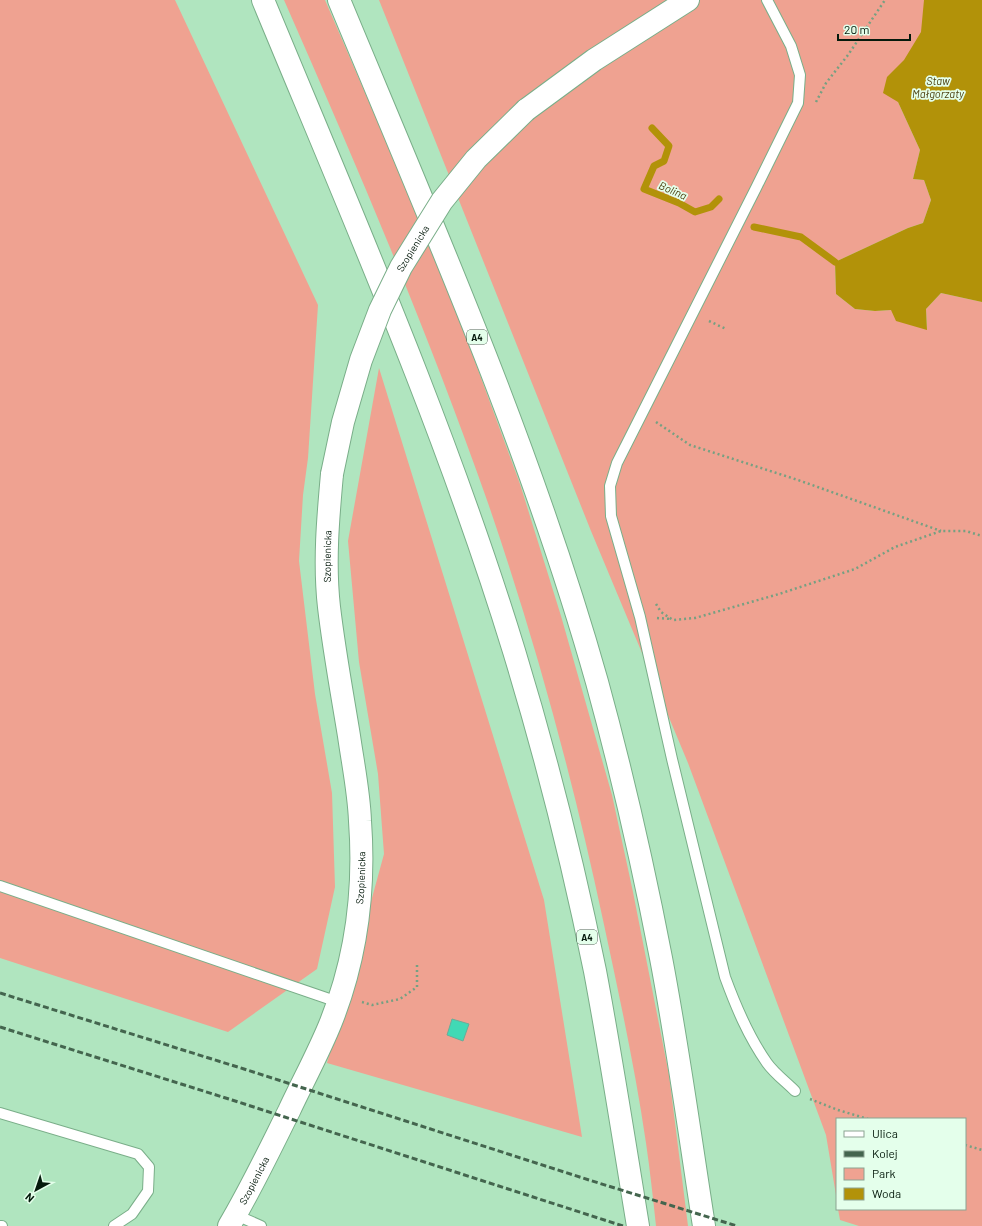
<svg xmlns="http://www.w3.org/2000/svg" width="982" height="1226" viewBox="0 0 982 1226" font-family="Barlow,sans-serif">
	<style>
		.green { fill: #efa291 }
		.water { fill: #b29209 }
		.lines { fill: none; stroke-linecap: round; stroke-linejoin: round }
		.stream { stroke: #b29209; stroke-width: 7 }
		.building { fill: #41d9b5; stroke: #69ad99 }
		.lane-casing { stroke: #7aae89; stroke-width: 12 }
		.secondary-casing { stroke: #7aae89; stroke-width: 24 }
		.highway-casing { stroke: #7aae89; stroke-width: 24 }
		.path { stroke: #76a082; stroke-width: 2.5; stroke-dasharray: 2 3; stroke-linecap: butt }
		.lane { stroke: #fff; stroke-width: 10 }
		.secondary { stroke: #fff; stroke-width: 22 }
		.highway { stroke: #fff; stroke-width: 22 }
		.rail { stroke: #44654e; stroke-width: 3; stroke-dasharray: 6 3; stroke-linecap: butt }
		.secondary-bridge-casing { stroke: #7aae89; stroke-width: 24; stroke-linecap: butt }
		.secondary-bridge { stroke: #fff; stroke-width: 22 }
		.labels { text-anchor: middle; dominant-baseline: central; stroke-width: 3.5; stroke-linejoin: round; paint-order: stroke }
		.shield { fill: #e4ffeb; stroke: #485f4f; stroke-width: 1 }
		.shield-label { font-size: 9px; font-weight: bold; fill: #051a0c }
		.street-label { font-size: 10px; fill: #051a0c; stroke: #e4ffeb }
		.water-label { font-size: 11px; font-style: italic; fill: #4d4010; stroke: #e4ffeb }
	</style>
	<rect width="100%" height="100%" fill="#b0e5bf"/>
	<g class="green">
		<polygon points="0,0 175,0 318,305 308,458 303,495 299,561 315,694 332,793 335,887 317,969 228,1032 0,958"/>
		<path d="M284,0h41l72,167 58,140 65,177 41,132 51,179 21,97 36,183 19,151h-32c-3,-28 -6,-56 -10,-83 -11,-75 -27,-149 -43,-223 -30,-141 -68,-280 -115,-417 -60,-171 -131,-337 -204,-503z"/>
		<polygon points="379,0 925,0 926,43 898,102 920,150 913,179 924,180 931,200 923,223 908,228 835,262 836,294 855,309 875,311 891,310 927,329 926,309 941,293 982,302 982,1226 859,1226 840,1220 838,1209 965,1209 965,1119 837,1119 837,1201 826,1135 688,763 591,531"/>
		<polygon points="379,368 544,900 582,1137 327,1063 384,854 378,774 359,662 348,541"/>
	</g>
	<polygon class="water" points="924,0 982,0 982,302 941,293 926,309 927,330 896,321 891,310 875,311 855,309 836,294 835,262 908,228 923,223 931,200 924,180 913,179 920,150 898,102 883,93 887,77 904,60 921,32"/>
	<g class="lines">
		<g class="stream">
			<polyline points="652,128 669,146 664,161 654,166 644,189 679,203 695,212 711,207 719,199"/>
			<polyline points="754,227 801,237 835,262"/>
		</g>
	</g>
	<polygon class="building" points="452,1019 469,1024 463,1041 447,1035"/>
	<g class="lines">
		<defs>
			<g id="lane">
				<path d="M767,0l24,46 9,29 -2,28 -42,85 -139,275 -7,23 1,30 29,101 32,142 53,218c11,30 23,59 42,86 7,10 19,19 28,28"/>
				<polyline points="0,886 338,1002"/>
				<polyline points="0,1113 138,1154 149,1167 148,1191 132,1214 114,1226"/>
				<polyline points="236,1215 261,1226"/>
				<polyline points="0,1226 2,1226"/>
			</g>
			<g id="secondary">
				<polyline points="526,110 594,60 688,0"/>
				<path id="s1" d="M229,1226c22,-37 41,-77 60,-115 14,-30 30,-59 42,-89 25,-63 34,-133 29,-201 -1,-28 -7,-57 -11,-85 -7,-43 -15,-86 -20,-129 -5,-44 -1,-89 3,-133"/>
			</g>
			<g id="highway">
				<path d="M263,0c89,215 183,429 251,651 32,105 59,212 81,320 16,85 29,170 43,255"/>
				<path d="M339,0c93,224 192,448 258,682 25,91 46,183 64,276 17,89 29,179 43,268"/>
			</g>
		</defs>
		<use href="#lane" class="lane-casing"/>
		<use href="#secondary" class="secondary-casing"/>
		<use href="#highway" class="highway-casing"/>
		<g class="path">
			<polyline points="816,102 826,83 848,55 885,0"/>
			<polyline points="709,321 726,329"/>
			<polyline points="656,422 690,445 798,480 941,531"/>
			<polyline points="656,604 661,612 673,620 695,618 779,594 855,569 895,547 941,531 966,531 982,536"/>
			<polyline points="657,618 672,619"/>
			<polyline points="362,1002 372,1005 400,999 417,987 417,965"/>
			<polyline points="810,1099 838,1110 868,1119"/>
			<polyline points="965,1145 982,1150"/>
		</g>
		<use href="#lane" class="lane"/>
		<use href="#secondary" class="secondary"/>
		<use href="#highway" class="highway"/>
		<g class="rail">
			<polyline points="0,993 244,1069 589,1180 737,1226"/>
			<polyline points="0,1027 232,1100 623,1226"/>
		</g>
		<defs>
			<g id="secondary-bridge">
				<path id="s2" d="M332,474l11,-52 18,-62 19,-50 21,-43 41,-66 34,-42 50,-49"/>
			</g>
		</defs>
		<use href="#secondary-bridge" class="secondary-bridge-casing"/>
		<use href="#secondary-bridge" class="secondary-bridge"/>
	</g>
	<g class="labels">
		<g class="shield">
			<rect x="467" y="330" width="20" height="14" rx="3"/>
			<rect x="577" y="930" width="20" height="14" rx="3"/>
		</g>
		<g class="shield-label">
			<text x="477" y="337">A4</text>
			<text x="587" y="937">A4</text>
		</g>
		<g class="street-label">
			<text stroke="none"><textPath href="#s2" startOffset="241">Szopienicka</textPath></text>
			<text stroke="none"><textPath href="#s1" startOffset="700">Szopienicka</textPath></text>
			<text stroke="none"><textPath href="#s1" startOffset="376">Szopienicka</textPath></text>
			<text stroke="none"><textPath href="#s1" startOffset="52">Szopienicka</textPath></text>
		</g>
		<g class="water-label">
			<text x="938" y="80">Staw<tspan x="938" dy="13">Małgorzaty</tspan></text>
			<text transform="translate(673 190) rotate(24)">Bolina</text>
		</g>
	</g>
	<rect x="836" y="1118" width="130" height="92" fill="#e4ffeb" stroke="#8ba392"/>
	<rect x="844" y="1131" width="20" height="6" fill="#ffffff" stroke="#8ba392"/>
	<text x="872" y="1138" font-size="12" fill="#051a0c">Ulica</text>
	<rect x="844" y="1151" width="20" height="6" fill="#44654e" stroke="#8ba392"/>
	<text x="872" y="1158" font-size="12" fill="#051a0c">Kolej</text>
	<rect x="844" y="1168" width="20" height="12" fill="#efa291" stroke="#8ba392"/>
	<text x="872" y="1178" font-size="12" fill="#051a0c">Park</text>
	<rect x="844" y="1188" width="20" height="12" fill="#b29209" stroke="#8ba392"/>
	<text x="872" y="1198" font-size="12" fill="#051a0c">Woda</text>
	<g transform="translate(36 1190) rotate(220)" stroke="#e4ffeb" stroke-width="3" paint-order="stroke">
	<path d="M0-3L7 15L0 10L-7 15Z" fill="#051a0c"/>
	<text y="-6" font-size="11" font-weight="bold" text-anchor="middle" fill="#051a0c">N</text>
	</g>
	<path d="M838 34v6h72v-6" fill="none" stroke="#051a0c" stroke-width="2"/>
	<text x="844" y="34" font-size="12" fill="#051a0c" stroke="#e4ffeb" stroke-width="3" paint-order="stroke">20 m</text>
</svg>
